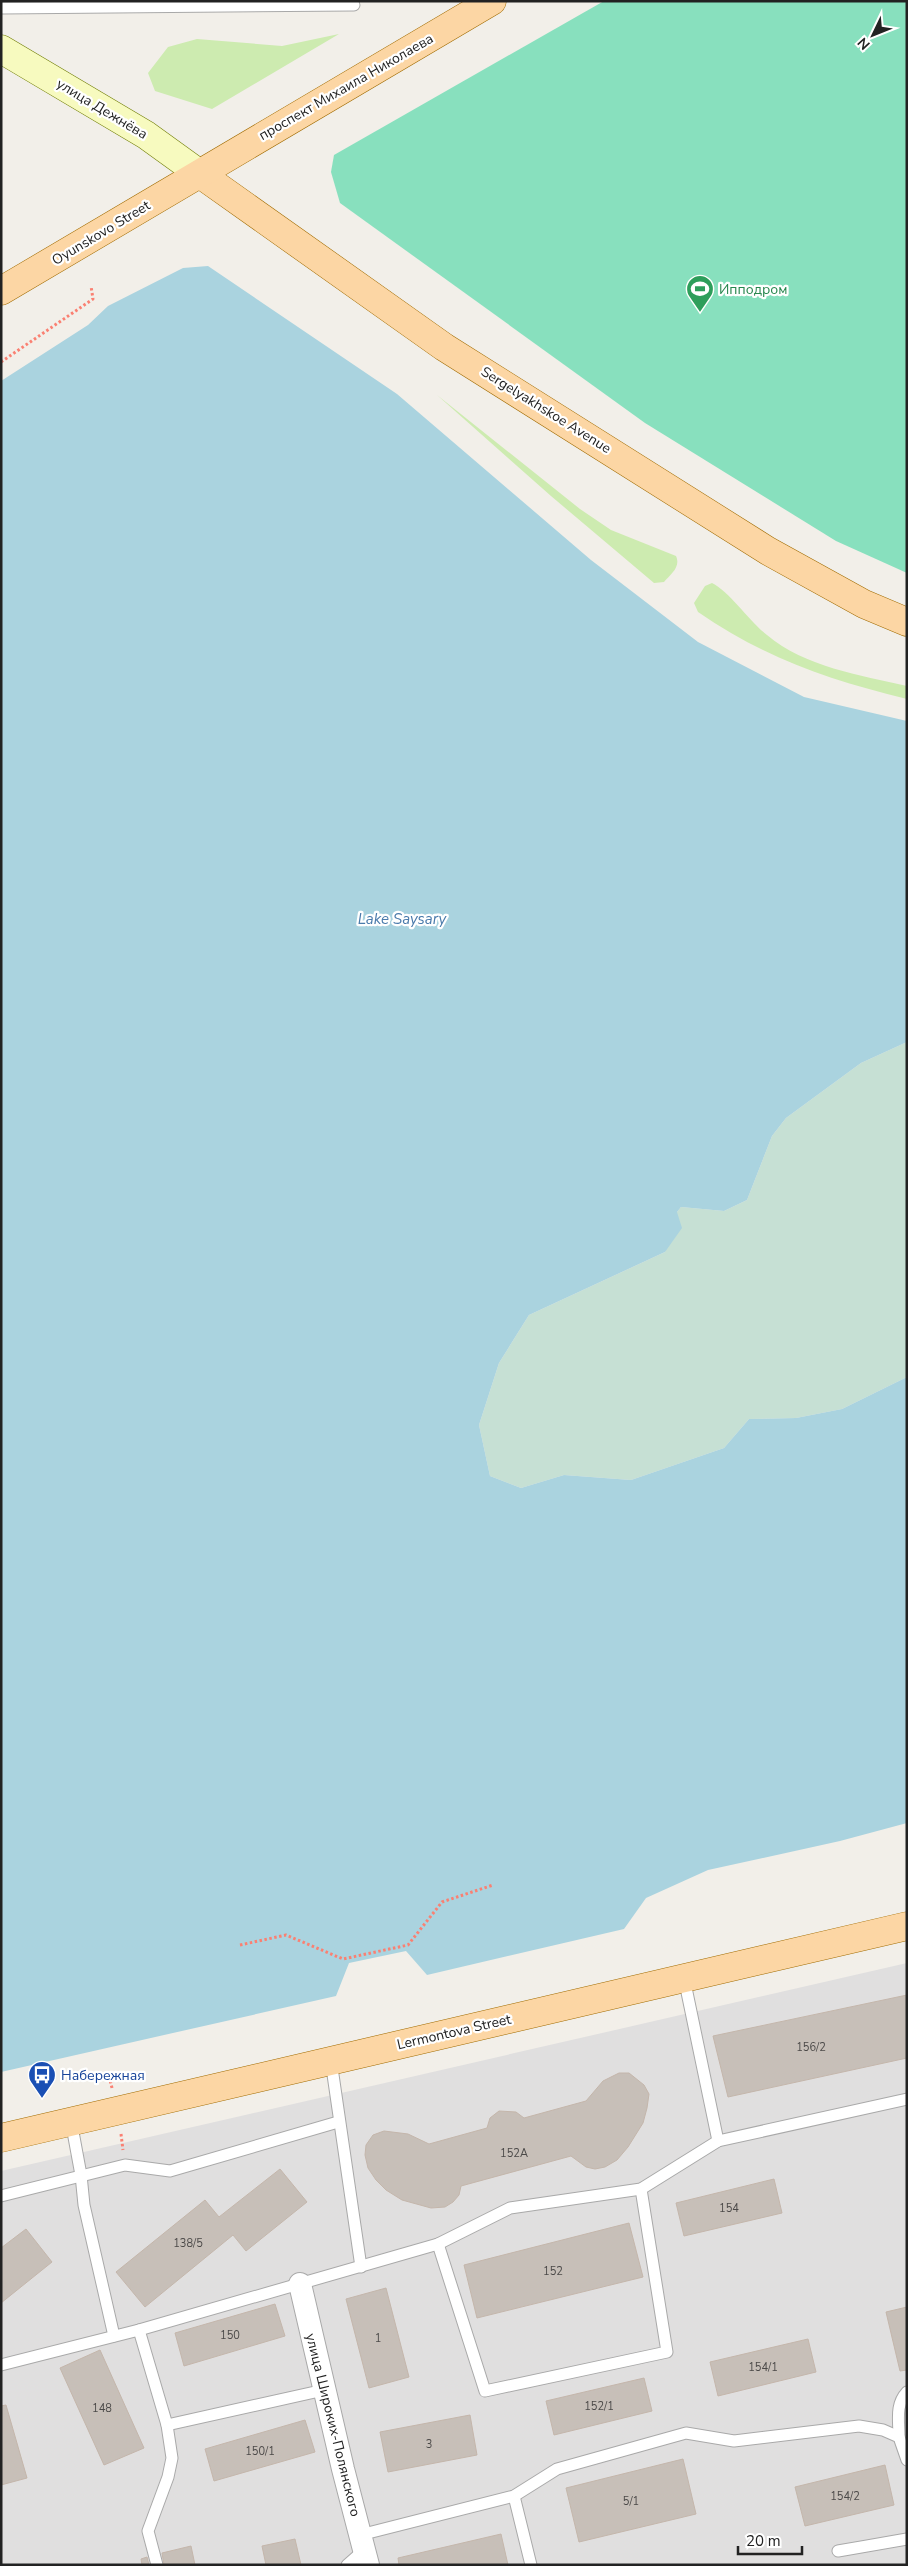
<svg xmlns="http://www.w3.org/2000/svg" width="908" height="2566" viewBox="0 0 908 2566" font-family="'Nunito Sans',sans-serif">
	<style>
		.residential { fill: #e0dfdf }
		.grass { fill: #cdebb0 }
		.wetland { fill: #c6e0d4 }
		.pitch { fill: #88e0be }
		.water { fill: #aad3df }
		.building { fill: #c7bfb8; stroke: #c4b6ab }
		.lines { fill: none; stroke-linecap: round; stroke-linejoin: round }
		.service-casing { stroke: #a9a9a9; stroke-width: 13 }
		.minor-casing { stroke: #a9a9a9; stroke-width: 24 }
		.secondary-casing { stroke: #707d05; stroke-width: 29 }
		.primary-casing { stroke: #a06b00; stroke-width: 29 }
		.path { stroke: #fa8072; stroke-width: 3; stroke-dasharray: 2.5 2.5; stroke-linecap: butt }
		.service { stroke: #fff; stroke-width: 11 }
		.minor { stroke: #fff; stroke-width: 22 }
		.secondary { stroke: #f7fabf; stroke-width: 28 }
		.primary { stroke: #fcd6a4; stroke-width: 28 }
		.labels { text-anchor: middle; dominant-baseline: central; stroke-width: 4.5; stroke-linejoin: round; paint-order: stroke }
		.number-label { font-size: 11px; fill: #4b4948 }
		.street-label { font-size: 14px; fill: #222; stroke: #fff }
		.leisure-label { font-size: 14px; fill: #27864d; stroke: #fff; text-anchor: start }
		.transit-label { font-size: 14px; fill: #164399; stroke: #fff; text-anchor: start }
		.water-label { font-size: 15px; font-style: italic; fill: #4a7aab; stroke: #fff }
	</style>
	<rect width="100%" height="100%" fill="#f2efe9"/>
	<polygon class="residential" points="907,1963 907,2565 1,2565 1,2171"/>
	<g class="grass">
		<polygon points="339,34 212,109 155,91 148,73 168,47 197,39 282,46"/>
		<path d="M437,395l143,114 31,21 65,26c5,11 -5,18 -12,26l-10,1 -103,-87z"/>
		<path d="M712,583c18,9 37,38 55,52 38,32 93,40 140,51v13c-79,-19 -142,-41 -209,-87l-4,-9 11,-17z"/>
	</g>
	<polygon class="wetland" points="907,1042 907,1377 842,1409 796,1418 749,1419 724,1448 631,1480 564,1475 521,1488 490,1476 479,1425 499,1363 529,1315 665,1252 677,1212 681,1207 724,1211 747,1200 772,1136 786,1118 861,1063"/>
	<polygon class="pitch" points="604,1 907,1 907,573 836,541 645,423 340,203 331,172 334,155"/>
	<polygon class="water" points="208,266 397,394 591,560 698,642 804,697 907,721 907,1042 861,1063 786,1118 772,1136 747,1200 724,1211 681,1207 677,1212 682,1228 665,1252 529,1315 499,1363 479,1425 490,1476 521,1488 564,1475 631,1480 724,1448 749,1419 796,1418 842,1409 907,1377 907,1823 840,1841 708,1870 646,1898 624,1929 427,1975 406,1951 349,1963 336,1996 1,2072 1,381 88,325 108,306 183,268"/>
	<g class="building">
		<polygon points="907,1995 907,2058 728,2097 713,2036"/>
		<polygon points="619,2073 629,2073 644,2085 649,2094 647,2108 643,2123 628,2147 617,2160 605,2167 595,2169 586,2167 571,2156 461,2186 459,2195 453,2202 445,2207 431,2208 402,2200 386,2190 376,2180 368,2168 365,2155 366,2145 373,2135 384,2131 408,2134 429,2144 487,2128 490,2118 499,2111 516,2112 524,2118 586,2101 603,2081"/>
		<polygon points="280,2169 307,2202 246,2251 233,2235 145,2307 116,2272 205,2200 219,2217"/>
		<polygon points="774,2179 782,2213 684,2236 676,2203"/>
		<polygon points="629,2223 643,2277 477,2318 464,2265"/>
		<polygon points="26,2229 52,2262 1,2303 1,2248"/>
		<polygon points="386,2288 409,2377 369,2388 346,2299"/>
		<polygon points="275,2304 285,2336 184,2366 175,2333"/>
		<polygon points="907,2307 907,2370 900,2371 886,2312"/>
		<polygon points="808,2339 816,2372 718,2396 710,2362"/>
		<polygon points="100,2350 144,2448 104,2465 60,2368"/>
		<polygon points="644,2378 652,2411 554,2435 546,2401"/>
		<polygon points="6,2405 27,2478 1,2485 1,2406"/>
		<polygon points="470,2415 477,2455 388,2472 380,2432"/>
		<polygon points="305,2420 315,2452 214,2481 205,2449"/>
		<polygon points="683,2459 696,2514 579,2542 566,2488"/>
		<polygon points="885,2465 894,2505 805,2526 795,2487"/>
		<polygon points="501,2534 508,2565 399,2565 398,2558"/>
		<polygon points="295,2539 301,2565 266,2565 262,2546"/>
		<polygon points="191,2546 195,2565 164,2565 162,2553"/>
		<polygon points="147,2557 149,2565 142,2565 141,2559"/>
	</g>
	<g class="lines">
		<defs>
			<g id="service">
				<polyline points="1,8 354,5"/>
				<polyline points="684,1978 718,2141"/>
				<polyline points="331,2061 361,2267"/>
				<polyline points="71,2121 81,2175 84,2205 114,2336"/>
				<polyline points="1,2196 125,2165 170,2171 338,2122"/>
				<polyline points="438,2244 485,2391 667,2352 641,2189"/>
				<polyline points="139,2330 167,2425 172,2458 168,2477 148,2531 157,2565"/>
				<polyline points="1,2365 139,2330 438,2244 510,2208 641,2189 718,2141 907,2099"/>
				<polyline points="167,2425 324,2390"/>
				<path d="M899,2437c0,-17 -4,-32 8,-45"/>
				<polyline points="514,2496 531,2565"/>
				<polyline points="360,2535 514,2496 557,2469 686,2433 734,2441 859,2426 883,2430 899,2437 907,2460"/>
				<polyline points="838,2551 907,2539"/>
				<polyline points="347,2565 364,2550"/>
			</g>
			<polyline id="minor" points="300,2284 343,2469 368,2565"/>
			<polyline id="secondary" points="1,49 146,135 200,174"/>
			<g id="primary">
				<polyline points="200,174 444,347 768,551 864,604 907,622"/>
				<polyline points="1,291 492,1"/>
				<polyline points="1,2138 907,1926"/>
			</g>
		</defs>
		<use href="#service" class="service-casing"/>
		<use href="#minor" class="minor-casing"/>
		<use href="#secondary" class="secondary-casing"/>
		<use href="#primary" class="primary-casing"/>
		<g class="path">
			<polyline points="1,362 93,299 91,286"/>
			<polyline points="240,1945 286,1935 343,1959 408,1945 442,1902 493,1885"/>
			<polyline points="109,2076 112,2088"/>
			<polyline points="121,2134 123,2150"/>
		</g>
		<use href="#service" class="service"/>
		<use href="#minor" class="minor"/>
		<use href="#secondary" class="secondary"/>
		<use href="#primary" class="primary"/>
	</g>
	<defs>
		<symbol id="stadium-pin" viewBox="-11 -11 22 30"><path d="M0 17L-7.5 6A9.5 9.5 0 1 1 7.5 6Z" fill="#2e9e5b" stroke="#fff"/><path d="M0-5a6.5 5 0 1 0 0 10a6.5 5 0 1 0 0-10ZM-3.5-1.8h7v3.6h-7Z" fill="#fff"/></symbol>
		<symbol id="bus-pin" viewBox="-11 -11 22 30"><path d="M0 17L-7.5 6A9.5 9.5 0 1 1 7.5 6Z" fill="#1a4fb4" stroke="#fff"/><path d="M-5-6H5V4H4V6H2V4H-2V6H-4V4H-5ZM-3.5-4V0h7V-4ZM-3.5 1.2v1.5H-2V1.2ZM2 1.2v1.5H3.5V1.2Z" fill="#fff"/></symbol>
	</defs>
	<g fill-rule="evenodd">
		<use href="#stadium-pin" x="684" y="273" width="32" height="43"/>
		<use href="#bus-pin" x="26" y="2059" width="32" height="43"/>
	</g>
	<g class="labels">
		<g class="number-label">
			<text x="811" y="2047">156/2</text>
			<text x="514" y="2153">152А</text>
			<text x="729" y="2208">154</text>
			<text x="188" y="2243">138/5</text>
			<text x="553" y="2271">152</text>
			<text x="230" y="2335">150</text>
			<text x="378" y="2338">1</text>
			<text x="763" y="2367">154/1</text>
			<text x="599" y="2406">152/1</text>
			<text x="102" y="2408">148</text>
			<text x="429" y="2444">3</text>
			<text x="260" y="2451">150/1</text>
			<text x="845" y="2496">154/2</text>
			<text x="631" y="2501">5/1</text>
		</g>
		<g class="street-label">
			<text transform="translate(346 87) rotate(-30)">проспект Михаила Николаева</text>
			<text transform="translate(102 109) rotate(31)">улица Дежнёва</text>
			<text transform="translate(101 233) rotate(-31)">Oyunskovo Street</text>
			<text transform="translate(546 410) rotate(32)">Sergelyakhskoe Avenue</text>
			<text transform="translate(454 2032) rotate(-13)">Lermontova Street</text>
			<text transform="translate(333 2425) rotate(76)">улица Широких-Полянского</text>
		</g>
		<g class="leisure-label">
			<text x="719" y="289">Ипподром</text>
		</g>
		<g class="transit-label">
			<text x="61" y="2075">Набережная</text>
		</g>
		<g class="water-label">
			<text x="402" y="919">Lake Saysary</text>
		</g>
	</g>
	<rect width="908" height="2566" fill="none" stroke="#222222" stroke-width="5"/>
	<g transform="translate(873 35) rotate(227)" stroke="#ffffff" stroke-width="4" paint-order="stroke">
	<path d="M0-4L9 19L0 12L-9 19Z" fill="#222222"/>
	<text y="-8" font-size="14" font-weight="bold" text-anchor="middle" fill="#222222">N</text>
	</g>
	<path d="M738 2546v8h64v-8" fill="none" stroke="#222222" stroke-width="2.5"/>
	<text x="746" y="2546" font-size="15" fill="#222222" stroke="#ffffff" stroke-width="4" paint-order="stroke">20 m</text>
</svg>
